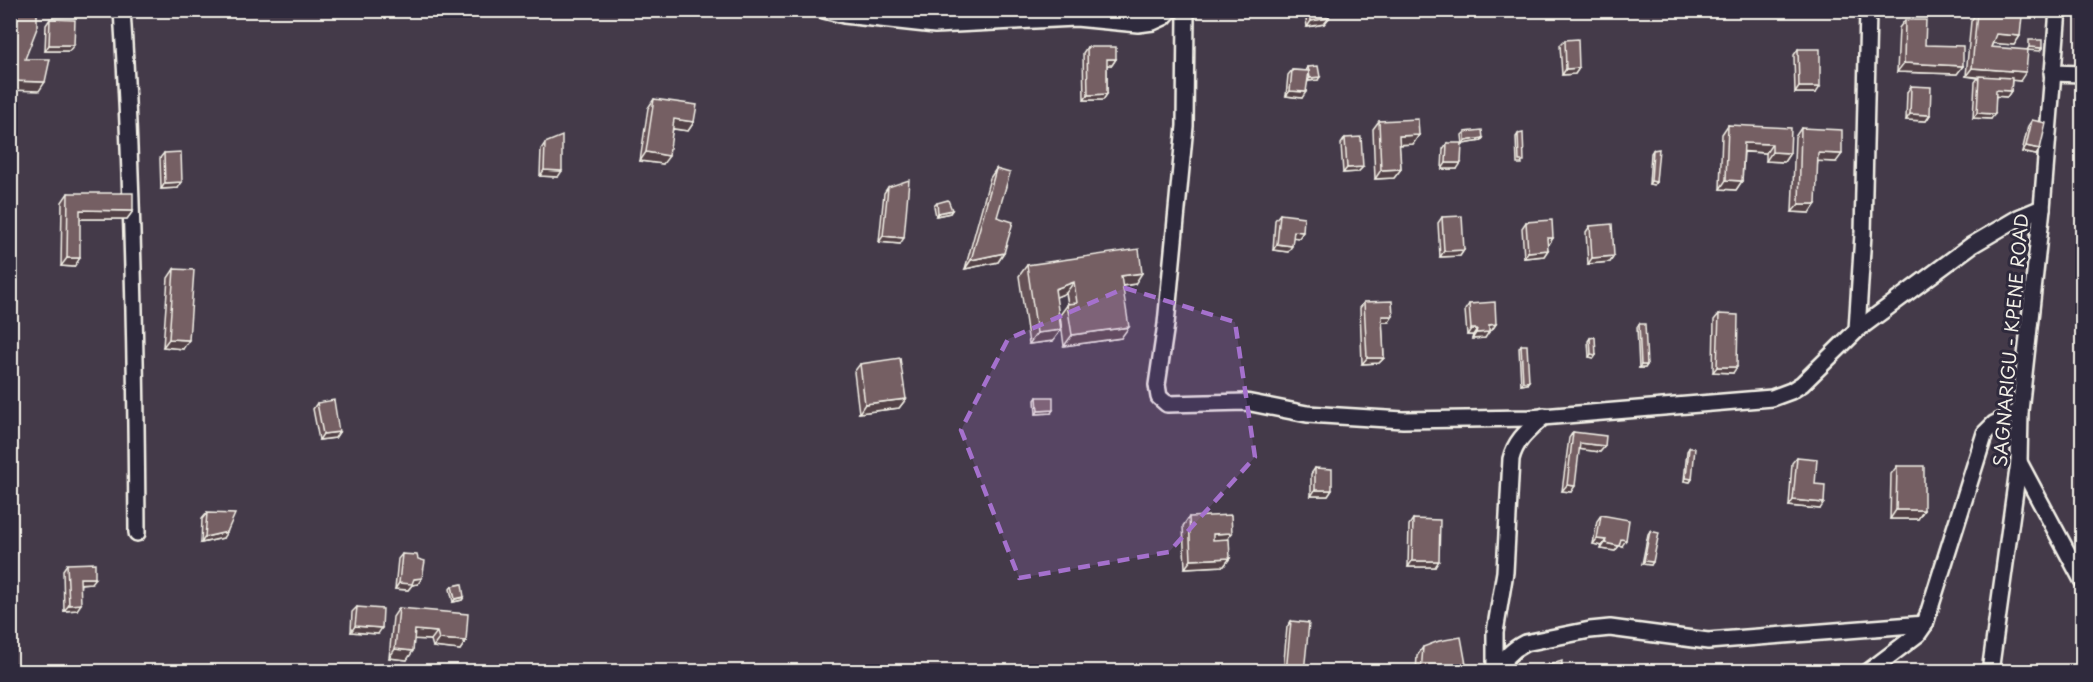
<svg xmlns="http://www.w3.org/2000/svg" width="2093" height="682" viewBox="0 0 2093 682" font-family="'Playpen Sans',sans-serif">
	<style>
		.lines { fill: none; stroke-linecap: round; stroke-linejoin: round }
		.minor-casing { stroke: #f4f1e8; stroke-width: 20 }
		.minor { stroke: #2f2a3d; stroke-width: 15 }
		.wall { fill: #655156; stroke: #f4f1e8; stroke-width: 1.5 }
		.shaded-wall { fill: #524246; stroke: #f4f1e8; stroke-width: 1.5 }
		.building { fill: #755e64; stroke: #f4f1e8; stroke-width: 1.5 }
		.marked { fill: #a571cd; fill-opacity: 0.2; stroke: #a571cd; stroke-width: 4.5; stroke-dasharray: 12 8; stroke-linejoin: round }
		.labels { text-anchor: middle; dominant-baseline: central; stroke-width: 6; stroke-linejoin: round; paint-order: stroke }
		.street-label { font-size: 18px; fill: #f4f1e8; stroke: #2f2a3d }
	</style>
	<rect width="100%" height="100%" fill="#443a49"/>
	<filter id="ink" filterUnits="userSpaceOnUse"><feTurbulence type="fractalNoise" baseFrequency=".0167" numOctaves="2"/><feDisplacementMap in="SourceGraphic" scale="12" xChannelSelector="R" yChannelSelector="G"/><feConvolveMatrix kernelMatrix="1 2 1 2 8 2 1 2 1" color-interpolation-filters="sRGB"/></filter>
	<g filter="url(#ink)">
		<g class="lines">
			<defs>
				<g id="minor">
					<path d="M122,10c11,174 14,348 15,523"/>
					<polyline points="824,10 844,15 935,25 1076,18 1138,24 1153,22 1164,17 1170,10"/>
					<polyline points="1186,10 1185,126 1166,324 1157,385 1159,397 1167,404 1246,402 1307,414 1403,420 1530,418 1772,398 1791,391 1802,384 1857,330 1972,245 2018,218 2042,208"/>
					<polyline points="2052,73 2082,74"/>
					<polyline points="1857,330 1863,234 1868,10"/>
					<polyline points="2019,462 2082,580"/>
					<path d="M1495,672v-40l10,-60 6,-113c5,-20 18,-29 33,-43"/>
					<path d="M1496,672c8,-13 15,-22 29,-29l65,-13 20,-2 98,13 217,-17"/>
					<polyline points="1868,672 1918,634 1925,624 1985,433 1994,424 2020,411"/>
					<polyline points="1990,672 2019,462 2020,411 2042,208 2058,10"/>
				</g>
			</defs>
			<use href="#minor" class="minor-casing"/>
			<use href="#minor" class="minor"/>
		</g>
		<g class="wall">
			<polygon points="1305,10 1328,10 1329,18 1324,24 1307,27"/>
			<polygon points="1977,12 2020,36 2014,45 1993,43 1991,47 2020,81 2012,80 2011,91 2007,97 1996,96 1991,119 1973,118 1975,82 1978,78 1966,76 1971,21"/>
			<polygon points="50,19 69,51 45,51 46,25"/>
			<polygon points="1905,20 1925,45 1963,66 1957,74 1897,72 1899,28"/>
			<polygon points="1565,40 1579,68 1575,74 1562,75 1560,45"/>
			<polygon points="1087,47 1116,59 1112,65 1107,65 1107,94 1103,100 1084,100 1083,53"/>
			<polygon points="1798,49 1816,93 1795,93 1794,55"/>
			<polygon points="1308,67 1318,80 1308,81 1302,98 1286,96 1288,75 1292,70 1306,71"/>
			<polygon points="1911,86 1930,115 1926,121 1906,120 1907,92"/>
			<polygon points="654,99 694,122 688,131 673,129 663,164 640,161 648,108"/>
			<polygon points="2032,120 2036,155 2022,152 2028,126"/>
			<polygon points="1379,121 1419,135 1413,144 1399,145 1401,169 1394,178 1375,179 1373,129"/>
			<polygon points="1728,125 1790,153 1784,162 1766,161 1766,153 1744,152 1742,181 1736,190 1720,189 1722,134"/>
			<polygon points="1801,128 1836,162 1818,161 1810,213 1792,212 1795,137"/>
			<polygon points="1465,132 1483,138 1481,141 1463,144 1462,135"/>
			<polygon points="1518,134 1522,164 1517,164 1516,137"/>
			<polygon points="1345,138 1363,167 1358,172 1343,173 1341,144"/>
			<polygon points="545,143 558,177 540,176 541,149"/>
			<polygon points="1447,143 1457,169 1442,169 1443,149"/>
			<polygon points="1653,150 1656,182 1654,185 1649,184 1651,153"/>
			<polygon points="164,153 178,188 161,189 160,158"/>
			<polygon points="996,169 997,217 1004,253 998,262 965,269 990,178"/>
			<polygon points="888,187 900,244 879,242 884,193"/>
			<polygon points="68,193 133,211 127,219 80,219 74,267 61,266 62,202"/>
			<polygon points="937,203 952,210 950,213 936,216 934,206"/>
			<polygon points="1280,214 1299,238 1293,237 1288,252 1273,250 1275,220"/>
			<polygon points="1442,217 1464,250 1460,256 1440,257 1438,223"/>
			<polygon points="1526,222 1553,238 1549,244 1547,244 1548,250 1544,256 1524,258 1522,228"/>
			<polygon points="1590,226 1614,256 1610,262 1588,264 1586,232"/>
			<polygon points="1027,265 1135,284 1123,286 1121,338 1064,346 1060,315 1068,304 1066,293 1056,297 1053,341 1029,344 1019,276"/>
			<polygon points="174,269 183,349 163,347 168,278"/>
			<polygon points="1364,302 1389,322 1382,322 1384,358 1379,363 1362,364 1360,308"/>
			<polygon points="1469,304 1496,324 1492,330 1489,330 1485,338 1472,339 1473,335 1467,335 1465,310"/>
			<polygon points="1719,314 1733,373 1713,372 1714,320"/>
			<polygon points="1639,324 1647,365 1645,368 1639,368 1637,327"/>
			<polygon points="1590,338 1596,355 1594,358 1589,357 1588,341"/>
			<polygon points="1521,345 1527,384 1521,385 1519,348"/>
			<polygon points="860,364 906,399 899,408 859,413 854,372"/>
			<polygon points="1037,397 1051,413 1036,414 1035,400"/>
			<polygon points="317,403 339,432 335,438 319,440 313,409"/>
			<polygon points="1573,432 1605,446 1600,452 1579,449 1571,492 1562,491 1569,438"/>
			<polygon points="1689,448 1692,479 1690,482 1684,481 1687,451"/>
			<polygon points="1797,457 1815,484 1820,509 1789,506 1792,463"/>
			<polygon points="1897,466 1924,510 1918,519 1890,519 1891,474"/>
			<polygon points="1315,468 1332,490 1328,496 1311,496 1311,474"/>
			<polygon points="207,513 223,538 201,543 202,519"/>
			<polygon points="1601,515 1622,546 1619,545 1615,551 1601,549 1602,546 1593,544 1597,521"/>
			<polygon points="1189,517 1230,558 1224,566 1185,568 1183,526"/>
			<polygon points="1413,519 1435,567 1408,567 1409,525"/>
			<polygon points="1650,531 1651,565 1642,564 1648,534"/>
			<polygon points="402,554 418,584 412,585 408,590 395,589 398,559"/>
			<polygon points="67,564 91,583 81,584 77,610 64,611 63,570"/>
			<polygon points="452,586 464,597 462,600 453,602 450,589"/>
			<polygon points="357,607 378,634 351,632 352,612"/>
			<polygon points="399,608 466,641 460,650 433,647 431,640 414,639 407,660 389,658 393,617"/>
			<polygon points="1291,621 1304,672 1283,672 1287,627"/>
			<polygon points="1423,647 1467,670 1465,672 1416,672 1417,656"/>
		</g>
		<g class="shaded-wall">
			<polygon points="1803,10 1846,10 1845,12 1801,14"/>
			<polygon points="1329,18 1324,24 1307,27 1311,21"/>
			<polygon points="1996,34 2020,36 2014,45 1990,43"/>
			<polygon points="49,45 74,45 69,51 45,51"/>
			<polygon points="2029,47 2042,48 2040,51 2027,50"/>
			<polygon points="1107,59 1116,59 1112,65 1103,65"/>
			<polygon points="1904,63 1963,66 1957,74 1897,72"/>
			<polygon points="1579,68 1575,74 1562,75 1566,69"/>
			<polygon points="1972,68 2026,72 2020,81 1966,76"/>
			<polygon points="1320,77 1318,80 1307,81 1310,78"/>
			<polygon points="10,81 45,82 39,91 10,90"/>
			<polygon points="1799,87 1820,87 1816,93 1795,93"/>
			<polygon points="1996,90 2011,91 2007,97 1992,96"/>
			<polygon points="1290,91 1306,92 1302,98 1286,96"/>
			<polygon points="1107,94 1103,100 1084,100 1088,95"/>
			<polygon points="1977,113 1995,114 1991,119 1973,118"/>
			<polygon points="1910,114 1930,115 1926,121 1906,120"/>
			<polygon points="674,119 694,122 688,131 668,128"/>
			<polygon points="1419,135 1413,144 1393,145 1399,136"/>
			<polygon points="1483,138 1481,141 1463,144 1465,141"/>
			<polygon points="1744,143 1772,144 1766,153 1738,151"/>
			<polygon points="2026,146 2040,149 2036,155 2022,152"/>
			<polygon points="646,152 669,156 663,164 640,161"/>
			<polygon points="1772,152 1790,153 1784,162 1766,161"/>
			<polygon points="1818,153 1842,154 1836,162 1812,161"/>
			<polygon points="1446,163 1461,163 1457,169 1442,169"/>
			<polygon points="1363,167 1358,172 1343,173 1347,168"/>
			<polygon points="1401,169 1394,178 1375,179 1381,170"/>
			<polygon points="544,170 562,171 558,177 540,176"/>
			<polygon points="1726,180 1742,181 1736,190 1720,189"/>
			<polygon points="1651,181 1656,182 1654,185 1649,184"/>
			<polygon points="182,182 178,188 161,189 165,183"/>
			<polygon points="1799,204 1816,204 1810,213 1792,212"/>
			<polygon points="80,210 133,211 127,219 74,219"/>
			<polygon points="952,210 950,213 936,216 938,213"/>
			<polygon points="1294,231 1303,232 1299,238 1290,237"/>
			<polygon points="883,236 904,238 900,244 879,242"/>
			<polygon points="1547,238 1553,238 1549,244 1542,244"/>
			<polygon points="1277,244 1292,246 1288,252 1273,250"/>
			<polygon points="1464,250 1460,256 1440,257 1444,251"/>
			<polygon points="1548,250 1544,256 1524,258 1528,252"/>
			<polygon points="1004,253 998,262 965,269 971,260"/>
			<polygon points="1614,256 1610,262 1588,264 1592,258"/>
			<polygon points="67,258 80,258 74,267 61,266"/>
			<polygon points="1142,273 1135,284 1114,287 1121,276"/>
			<polygon points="1074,282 1066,293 1047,301 1055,289"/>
			<polygon points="1382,316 1393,316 1389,322 1378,322"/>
			<polygon points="1496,324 1492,330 1485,331 1489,325"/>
			<polygon points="1129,327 1121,338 1064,346 1072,335"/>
			<polygon points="1471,329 1477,329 1473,335 1467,335"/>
			<polygon points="1061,330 1053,341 1029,344 1037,333"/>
			<polygon points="1489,332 1485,338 1472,339 1476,333"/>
			<polygon points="169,339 189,340 183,349 163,347"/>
			<polygon points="1591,354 1596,355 1594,358 1589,357"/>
			<polygon points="1367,358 1384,358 1379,363 1362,364"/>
			<polygon points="1641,365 1647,365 1645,368 1639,368"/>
			<polygon points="1717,367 1737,367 1733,373 1713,372"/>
			<polygon points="1529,381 1527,384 1521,385 1523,382"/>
			<polygon points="906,399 899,408 859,413 865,404"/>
			<polygon points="1053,410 1051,413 1036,414 1038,411"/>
			<polygon points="339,432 335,438 319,440 323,434"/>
			<polygon points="1580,443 1605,446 1600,452 1576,449"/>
			<polygon points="1686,478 1692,479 1690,482 1684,481"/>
			<polygon points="1567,485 1575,486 1571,492 1562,491"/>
			<polygon points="1315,490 1332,490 1328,496 1311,496"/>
			<polygon points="1793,500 1824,503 1820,509 1789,506"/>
			<polygon points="1896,510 1924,510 1918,519 1890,519"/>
			<polygon points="227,532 223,538 201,543 205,537"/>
			<polygon points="1232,533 1226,541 1207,542 1213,534"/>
			<polygon points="1597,539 1606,540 1602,546 1593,544"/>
			<polygon points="1621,539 1626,540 1622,546 1616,545"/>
			<polygon points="1605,543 1619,546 1615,551 1601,549"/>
			<polygon points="1230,558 1224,566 1185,568 1191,560"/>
			<polygon points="1412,561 1439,561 1435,567 1408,567"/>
			<polygon points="1644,561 1653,562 1651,565 1642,564"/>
			<polygon points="80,578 95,578 91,583 76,584"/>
			<polygon points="422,578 418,584 412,585 408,590 395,589 399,583 414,579"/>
			<polygon points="464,597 462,600 453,602 455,599"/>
			<polygon points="81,604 77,610 64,611 69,605"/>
			<polygon points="355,626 382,628 378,634 351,632"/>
			<polygon points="415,630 437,632 431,640 409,639"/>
			<polygon points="439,639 466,641 460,650 433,647"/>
			<polygon points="395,649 413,651 407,660 389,658"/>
		</g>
		<g class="building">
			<polygon points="1310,10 1328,10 1329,18 1311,21"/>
			<polygon points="37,11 37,28 25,59 50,59 45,82 10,81 10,13"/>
			<polygon points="1977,12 2022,16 2020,36 1996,34 1991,47 2028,50 2026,72 1972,68"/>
			<polygon points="50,19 75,20 74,45 49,45"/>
			<polygon points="1905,20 1926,20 1925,45 1963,46 1963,66 1904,63"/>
			<polygon points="1578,39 1579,68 1566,69 1565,40"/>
			<polygon points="2029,40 2042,40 2042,48 2029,47"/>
			<polygon points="1087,47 1116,47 1116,59 1107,59 1107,94 1088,95"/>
			<polygon points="1798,49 1820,49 1820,87 1799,87"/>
			<polygon points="1318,66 1320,77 1310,78 1308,67"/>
			<polygon points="1292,70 1309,71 1306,92 1290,91"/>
			<polygon points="1979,76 2012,78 2011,91 1996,90 1995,114 1977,113"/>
			<polygon points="1911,86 1931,87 1930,115 1910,114"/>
			<polygon points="654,99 697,105 694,122 674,119 669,156 646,152"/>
			<polygon points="1418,119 1419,135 1399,136 1401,169 1381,170 1379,121"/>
			<polygon points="2032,120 2046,123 2040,149 2026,146"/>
			<polygon points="1728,125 1791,128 1790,153 1772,152 1772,144 1744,143 1742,181 1726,180"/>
			<polygon points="1801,128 1842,130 1842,154 1818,153 1816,204 1799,204"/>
			<polygon points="1482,130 1483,138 1465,141 1465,132"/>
			<polygon points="1523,133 1524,161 1519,161 1518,134"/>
			<polygon points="562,136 562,171 544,170 545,143"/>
			<polygon points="1361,137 1363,167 1347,168 1345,138"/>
			<polygon points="1447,143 1462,143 1461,163 1446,163"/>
			<polygon points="1659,149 1656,182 1651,181 1653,150"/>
			<polygon points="181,152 182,182 165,183 164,153"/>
			<polygon points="996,169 1010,173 997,217 1013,222 1004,253 971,260"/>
			<polygon points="909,180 904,238 883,236 888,187"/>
			<polygon points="68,193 133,193 133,211 80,210 80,258 67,258"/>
			<polygon points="948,200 952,210 938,213 937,203"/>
			<polygon points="1280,214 1304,217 1303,232 1294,231 1292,246 1277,244"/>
			<polygon points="1462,216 1464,250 1444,251 1442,217"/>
			<polygon points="1552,220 1553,238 1547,238 1548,250 1528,252 1526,222"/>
			<polygon points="1612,224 1614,256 1592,258 1590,226"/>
			<polygon points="1139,249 1142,273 1121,276 1129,327 1072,335 1067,304 1077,303 1074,282 1055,289 1061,330 1037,333 1027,265"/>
			<polygon points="174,269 194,270 189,340 169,339"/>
			<polygon points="1392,301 1393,316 1382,316 1384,358 1367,358 1364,302"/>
			<polygon points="1495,302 1496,324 1489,325 1489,332 1476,333 1477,329 1471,329 1469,304"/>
			<polygon points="1719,314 1738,315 1737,367 1717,367"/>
			<polygon points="1639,324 1645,324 1647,365 1641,365"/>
			<polygon points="1595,337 1596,355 1591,354 1590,338"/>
			<polygon points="1521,345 1527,345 1529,381 1523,382"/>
			<polygon points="900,358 906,399 865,404 860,364"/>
			<polygon points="1037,397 1053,397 1053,410 1038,411"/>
			<polygon points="334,400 339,432 323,434 317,403"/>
			<polygon points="1573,432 1606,436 1605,446 1580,443 1575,486 1567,485"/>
			<polygon points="1689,448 1695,448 1692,479 1686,478"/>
			<polygon points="1797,457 1817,459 1815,484 1825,485 1824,503 1793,500"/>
			<polygon points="1897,466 1924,466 1924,510 1896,510"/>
			<polygon points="1315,468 1332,469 1332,490 1315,490"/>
			<polygon points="207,513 235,514 227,532 205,537"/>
			<polygon points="1231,515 1232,533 1213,534 1213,540 1229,539 1230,558 1191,560 1189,517"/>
			<polygon points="1601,515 1629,520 1626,540 1621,539 1619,546 1605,543 1606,540 1597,539"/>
			<polygon points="1413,519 1440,520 1439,561 1412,561"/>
			<polygon points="1650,531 1659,533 1653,562 1644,561"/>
			<polygon points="402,554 417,555 418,559 425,561 422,578 414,579 412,584 399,583"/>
			<polygon points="95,563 95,578 80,578 81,604 69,605 67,564"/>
			<polygon points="462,584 464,597 455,599 452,586"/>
			<polygon points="357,607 383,609 382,628 355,626"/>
			<polygon points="399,608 468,614 466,641 439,639 437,632 415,630 413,651 395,649"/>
			<polygon points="1291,621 1309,623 1304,672 1286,672"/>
			<polygon points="1461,637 1467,670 1464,672 1421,672 1423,647 1439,641"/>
			<polygon points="1562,661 1561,672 1538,672 1539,668"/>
		</g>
	</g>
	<path class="marked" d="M1125,288l110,34 20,135 -86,95 -150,26 -58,-148 47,-91z"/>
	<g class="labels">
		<g class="street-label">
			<text transform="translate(2010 340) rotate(-85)">SAGNARIGU - KPENE ROAD</text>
		</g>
	</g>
	<rect width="2093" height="682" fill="none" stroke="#2f2a3d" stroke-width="36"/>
	<rect x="18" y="18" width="2057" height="646" fill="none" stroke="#f4f1e8" stroke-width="2" filter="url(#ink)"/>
</svg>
